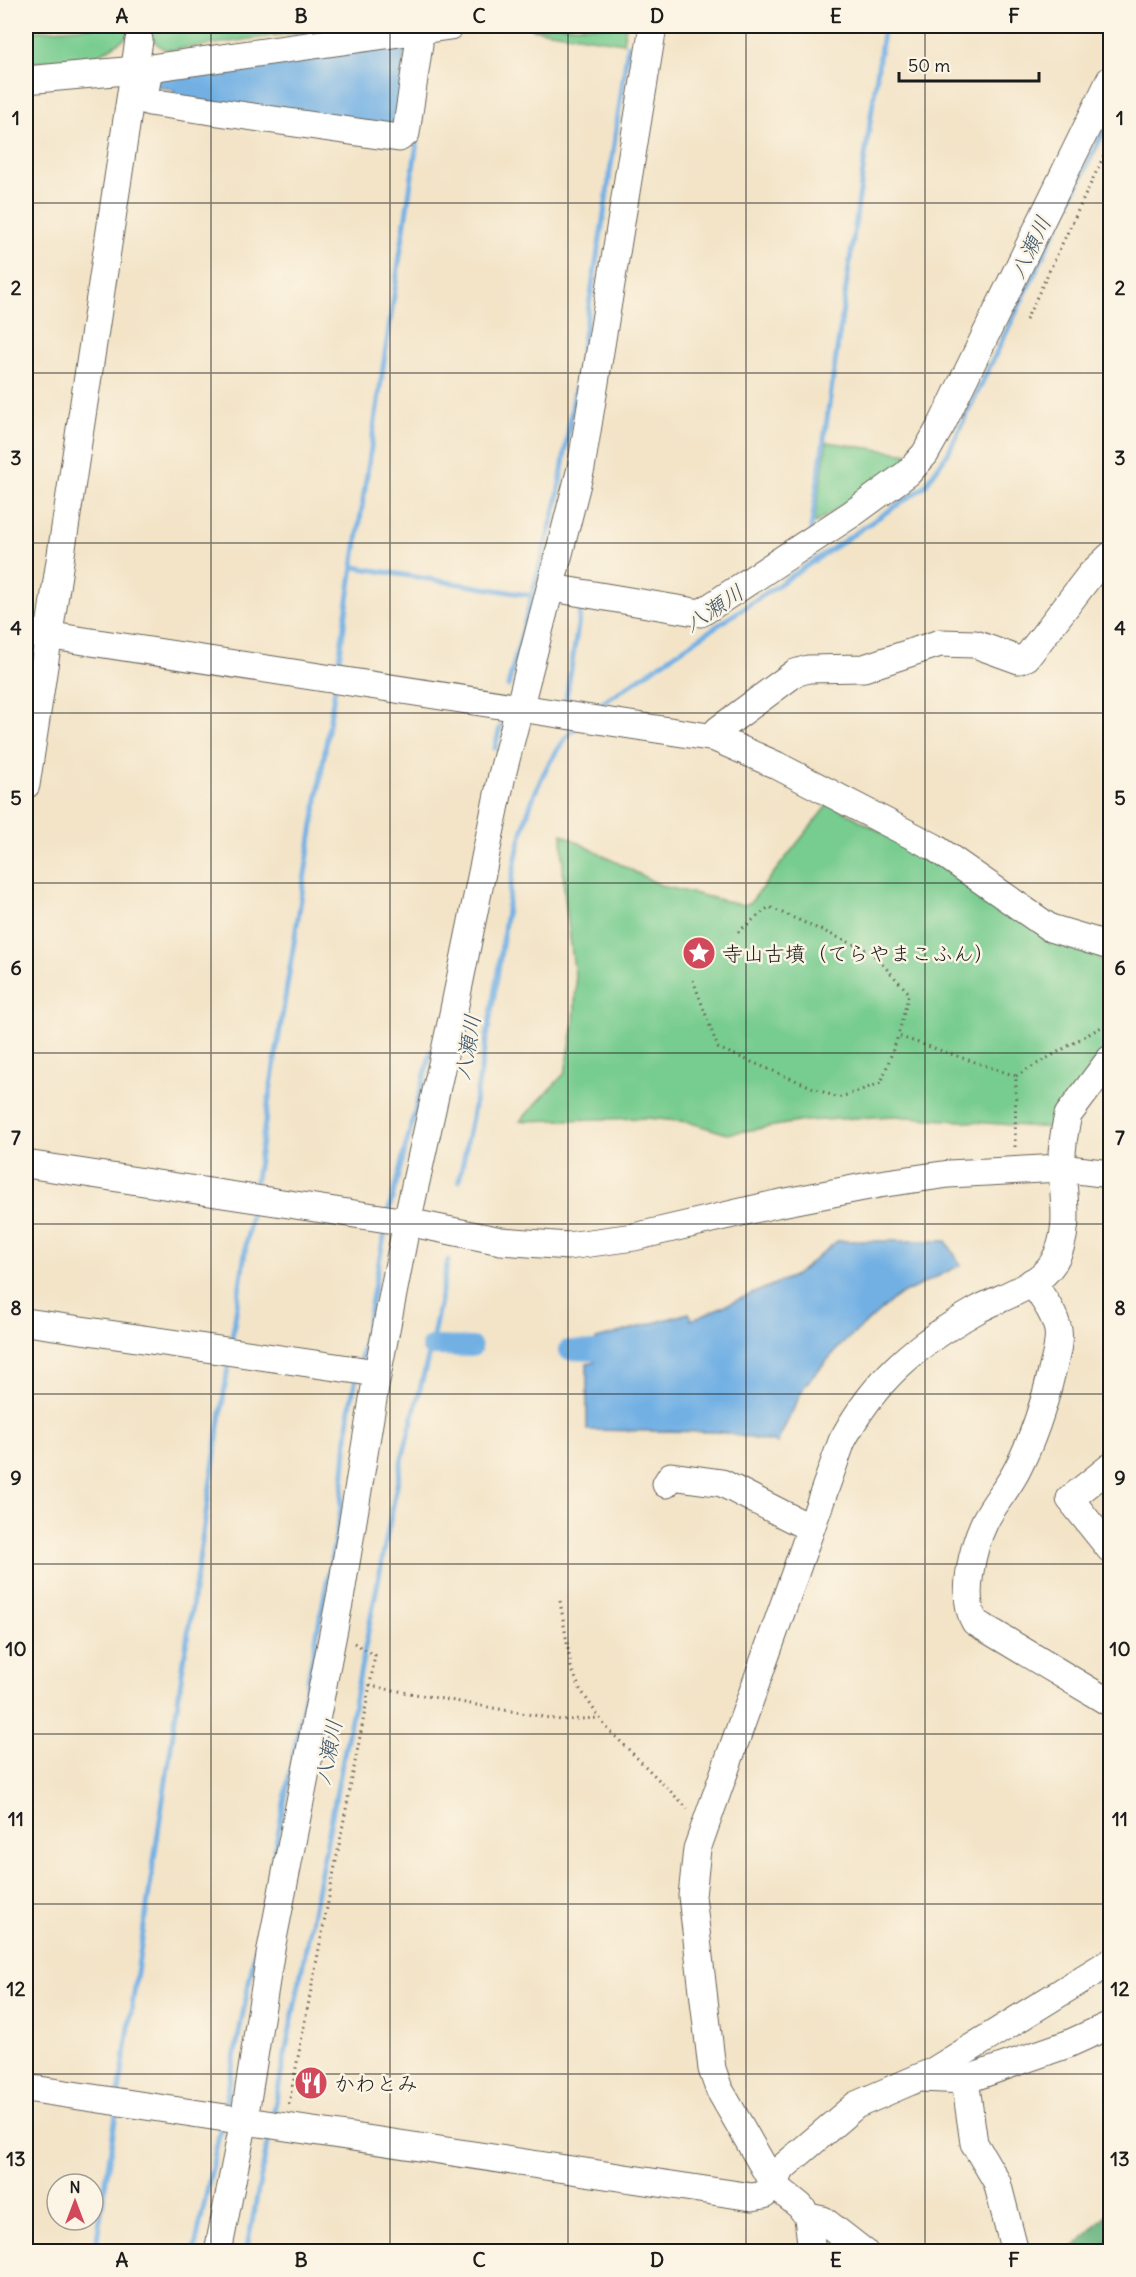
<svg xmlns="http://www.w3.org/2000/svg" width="1136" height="2277" viewBox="0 0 1136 2277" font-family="Delius,'Klee One',sans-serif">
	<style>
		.green { fill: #77cc8f; stroke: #4a7456; stroke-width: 1.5 }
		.forest { fill: #61b07a; stroke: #3e664b; stroke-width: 1.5 }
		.water { fill: #72b0e4; stroke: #476680; stroke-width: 1.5 }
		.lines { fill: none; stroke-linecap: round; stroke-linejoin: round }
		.stream { stroke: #72b0e4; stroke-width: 5 }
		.canal { stroke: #72b0e4; stroke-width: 20 }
		.minor-casing { stroke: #676258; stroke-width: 29 }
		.path { stroke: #676258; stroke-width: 3; stroke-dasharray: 1.5 4.5; stroke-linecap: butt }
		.minor { stroke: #fff; stroke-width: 27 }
		.grid { fill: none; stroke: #1c1c1c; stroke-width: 1.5; stroke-opacity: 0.55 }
		.labels { text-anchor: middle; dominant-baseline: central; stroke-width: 5; stroke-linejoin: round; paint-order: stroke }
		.poi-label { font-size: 21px; fill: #1c1c1c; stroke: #fcf5e5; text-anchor: start }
		.water-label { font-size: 22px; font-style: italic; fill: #3e576c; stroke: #fcf5e5 }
		.neatline { fill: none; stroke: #1c1c1c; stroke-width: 2 }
		.grid-label { font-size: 20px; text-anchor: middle; font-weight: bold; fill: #1c1c1c }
	</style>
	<rect width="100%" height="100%" fill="#fcf5e5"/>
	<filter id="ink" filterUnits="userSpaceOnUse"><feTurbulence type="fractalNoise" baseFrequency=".0167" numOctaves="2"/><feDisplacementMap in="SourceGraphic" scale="12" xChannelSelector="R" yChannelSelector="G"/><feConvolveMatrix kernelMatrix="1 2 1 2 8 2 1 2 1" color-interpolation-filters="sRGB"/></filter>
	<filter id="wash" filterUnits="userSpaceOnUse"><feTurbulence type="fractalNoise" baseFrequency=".008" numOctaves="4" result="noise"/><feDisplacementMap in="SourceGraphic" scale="24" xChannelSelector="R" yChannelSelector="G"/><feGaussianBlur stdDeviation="1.35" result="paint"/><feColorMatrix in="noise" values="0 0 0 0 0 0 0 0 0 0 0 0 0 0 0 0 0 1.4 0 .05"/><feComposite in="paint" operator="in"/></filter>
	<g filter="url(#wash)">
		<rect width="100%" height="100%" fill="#f3e4c8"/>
		<g class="green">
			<polygon points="102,26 346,26 172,50 162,48 153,40 127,37 96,57 26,63 26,32"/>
			<polygon points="551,26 626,26 623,43 531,29"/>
			<polygon points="827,442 910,454 900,466 814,524"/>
			<polygon points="829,803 1095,951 1110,975 1110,1045 1052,1128 894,1116 804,1121 727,1134 688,1122 647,1118 520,1121 565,1073 574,1024 576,984 564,891 562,834 662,886 743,905 750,903"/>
		</g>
		<polygon class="forest" points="1110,2211 1110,2251 1070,2251"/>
		<g class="water">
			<polygon points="405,44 400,126 174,98 174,90 156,86 158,77"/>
			<polygon points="837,1241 946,1241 961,1265 896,1297 841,1345 805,1385 777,1443 719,1432 587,1430 587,1364 595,1362 596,1339 689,1313 691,1320 796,1275"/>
		</g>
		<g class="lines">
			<g class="stream">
				<polyline points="811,529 884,26"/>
				<polyline points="354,567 534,596"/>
				<polyline points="337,673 418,136"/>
				<polyline points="508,686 557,501 605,208 628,45"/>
				<polyline points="574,705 566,699 581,607 588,608"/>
				<polyline points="592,710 924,487 948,453 1110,118"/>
				<polyline points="495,748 500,727"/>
				<path d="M459,1181c14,-66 26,-132 37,-198 15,-86 18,-191 81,-258"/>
				<polyline points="254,1191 335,688"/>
				<polyline points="389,1210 431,1051"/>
				<polyline points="231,1345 252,1206"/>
				<polyline points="360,1363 386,1225"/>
				<polyline points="119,2093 229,1360"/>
				<polyline points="224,2110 340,1516 350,1406 356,1378"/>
				<polyline points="273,2116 402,1459 431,1346 448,1260"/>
				<polyline points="95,2252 117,2108"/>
				<polyline points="194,2252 221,2125"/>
				<polyline points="246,2252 270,2131"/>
			</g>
			<g class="canal">
				<polyline points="431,1346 472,1347"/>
				<polyline points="568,1350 595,1351"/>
			</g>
		</g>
	</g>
	<g filter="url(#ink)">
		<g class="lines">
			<defs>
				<g id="minor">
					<polyline points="149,69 144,97 149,102 399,138 406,133 419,44 417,31"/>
					<polyline points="26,80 136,70 450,26"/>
					<polyline points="552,588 701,613 853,513 908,473 925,454 942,424 1110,80"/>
					<polyline points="26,632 715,738 776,765 934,847 1050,928 1110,946"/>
					<polyline points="715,738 718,730 795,673 808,669 864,668 940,643 975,644 1019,660 1027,657 1090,575 1110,556"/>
					<polyline points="26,785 139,40"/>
					<polyline points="26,1164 407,1222 501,1241 568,1246 634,1237 776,1204 879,1184 949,1174 1061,1168 1110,1174"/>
					<path d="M1032,1282c10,15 22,30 26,48 2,13 -3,29 -6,41 -8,34 -19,68 -35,99 -9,18 -23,33 -32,51 -12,25 -25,77 -10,101l135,81"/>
					<polyline points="26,1322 377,1373"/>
					<polyline points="1110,1467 1070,1499 1110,1549"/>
					<polyline points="666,1484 671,1476 722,1483 810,1528"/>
					<polyline points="921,2078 965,2080 1068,2044 1110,2025"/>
					<polyline points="965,2080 974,2143 997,2182 1015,2252"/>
					<polyline points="26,2088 752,2197 764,2195 774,2185 782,2168 856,2105 932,2072 1110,1962"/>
					<polyline points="808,2217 823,2220 864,2252"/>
					<polyline points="218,2252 244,2120 271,1949 341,1593 376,1381 407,1222 452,1019 502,775 581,468 653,26"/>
					<path d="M812,2252l-4,-35 -8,-11 -26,-21 -55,-96 -7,-20 -20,-173 5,-47 145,-408c33,-62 75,-97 135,-131 23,-13 61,-23 76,-47 18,-29 11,-63 9,-94 -1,-17 2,-37 6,-54l42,-56"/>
				</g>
			</defs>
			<use href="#minor" class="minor-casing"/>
			<g class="path">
				<polyline points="1026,320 1110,143"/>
				<polyline points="738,932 769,907 871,952 909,993 898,1036"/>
				<polyline points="693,980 718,1048 838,1098 881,1083 898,1036 1016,1076 1015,1149"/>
				<polyline points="1016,1076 1110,1022"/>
				<polyline points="560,1601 571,1667 580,1689 605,1726 688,1809"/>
				<polyline points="354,1643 375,1655 370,1685 376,1687 561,1720 599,1718"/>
				<polyline points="289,2104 370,1685"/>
			</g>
			<use href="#minor" class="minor"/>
		</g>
	</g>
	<path class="grid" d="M211,26v2226M390,26v2226M568,26v2226M746,26v2226M925,26v2226M26,203h1084M26,373h1084M26,543h1084M26,713h1084M26,883h1084M26,1053h1084M26,1224h1084M26,1394h1084M26,1564h1084M26,1734h1084M26,1904h1084M26,2074h1084"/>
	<defs>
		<symbol id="sight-disc" viewBox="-11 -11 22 22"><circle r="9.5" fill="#d1495b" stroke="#fcf5e5"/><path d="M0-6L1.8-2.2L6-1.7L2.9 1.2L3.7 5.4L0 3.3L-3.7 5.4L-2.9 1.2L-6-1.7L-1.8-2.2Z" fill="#fff"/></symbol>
		<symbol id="restaurant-disc" viewBox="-11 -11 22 22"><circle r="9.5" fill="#d1495b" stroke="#fcf5e5"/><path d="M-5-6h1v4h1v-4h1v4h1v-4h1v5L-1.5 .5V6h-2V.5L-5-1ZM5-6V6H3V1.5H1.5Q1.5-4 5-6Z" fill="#fff"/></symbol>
	</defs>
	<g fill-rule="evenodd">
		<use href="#sight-disc" x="680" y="934" width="38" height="38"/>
		<use href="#restaurant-disc" x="292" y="2064" width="38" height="38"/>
	</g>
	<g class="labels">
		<g class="poi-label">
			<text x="722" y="953">寺山古墳（てらやまこふん）</text>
			<text x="334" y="2083">かわとみ</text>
		</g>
		<g class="water-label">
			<text transform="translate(1030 247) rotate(-64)">八瀬川</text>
			<text transform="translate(714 608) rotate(-34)">八瀬川</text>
			<text transform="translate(467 1047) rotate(-80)">八瀬川</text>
			<text transform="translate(328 1752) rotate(-79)">八瀬川</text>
		</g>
	</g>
	<rect width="1136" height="2277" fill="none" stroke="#fcf5e5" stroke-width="66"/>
	<g transform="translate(75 2202)"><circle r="28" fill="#fcf5e5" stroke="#a29e95" stroke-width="1.5"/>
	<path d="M0-4.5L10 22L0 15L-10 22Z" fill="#d1495b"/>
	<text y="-9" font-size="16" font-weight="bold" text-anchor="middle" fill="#1c1c1c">N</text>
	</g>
	<path d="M899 72v9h140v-9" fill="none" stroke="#1c1c1c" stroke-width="3"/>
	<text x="908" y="72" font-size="18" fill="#1c1c1c" stroke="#fcf5e5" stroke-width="4.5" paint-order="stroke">50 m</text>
	<rect x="33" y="33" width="1070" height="2211" class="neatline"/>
	<g class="grid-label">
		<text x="122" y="23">A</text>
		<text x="301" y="23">B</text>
		<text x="479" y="23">C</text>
		<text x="657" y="23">D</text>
		<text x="836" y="23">E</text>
		<text x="1014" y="23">F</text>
		<text x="16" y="125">1</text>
		<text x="1120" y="125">1</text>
		<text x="16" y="295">2</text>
		<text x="1120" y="295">2</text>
		<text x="16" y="465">3</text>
		<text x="1120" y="465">3</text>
		<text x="16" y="635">4</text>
		<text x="1120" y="635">4</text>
		<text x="16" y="805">5</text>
		<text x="1120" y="805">5</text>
		<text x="16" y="975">6</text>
		<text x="1120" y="975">6</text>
		<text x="16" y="1145">7</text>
		<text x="1120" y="1145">7</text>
		<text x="16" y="1315">8</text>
		<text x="1120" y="1315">8</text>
		<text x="16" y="1485">9</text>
		<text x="1120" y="1485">9</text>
		<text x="16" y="1656">10</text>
		<text x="1120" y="1656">10</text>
		<text x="16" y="1826">11</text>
		<text x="1120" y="1826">11</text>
		<text x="16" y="1996">12</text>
		<text x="1120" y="1996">12</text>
		<text x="16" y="2166">13</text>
		<text x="1120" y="2166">13</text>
		<text x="122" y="2267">A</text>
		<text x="301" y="2267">B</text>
		<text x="479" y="2267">C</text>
		<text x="657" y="2267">D</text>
		<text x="836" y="2267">E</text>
		<text x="1014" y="2267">F</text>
	</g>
</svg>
